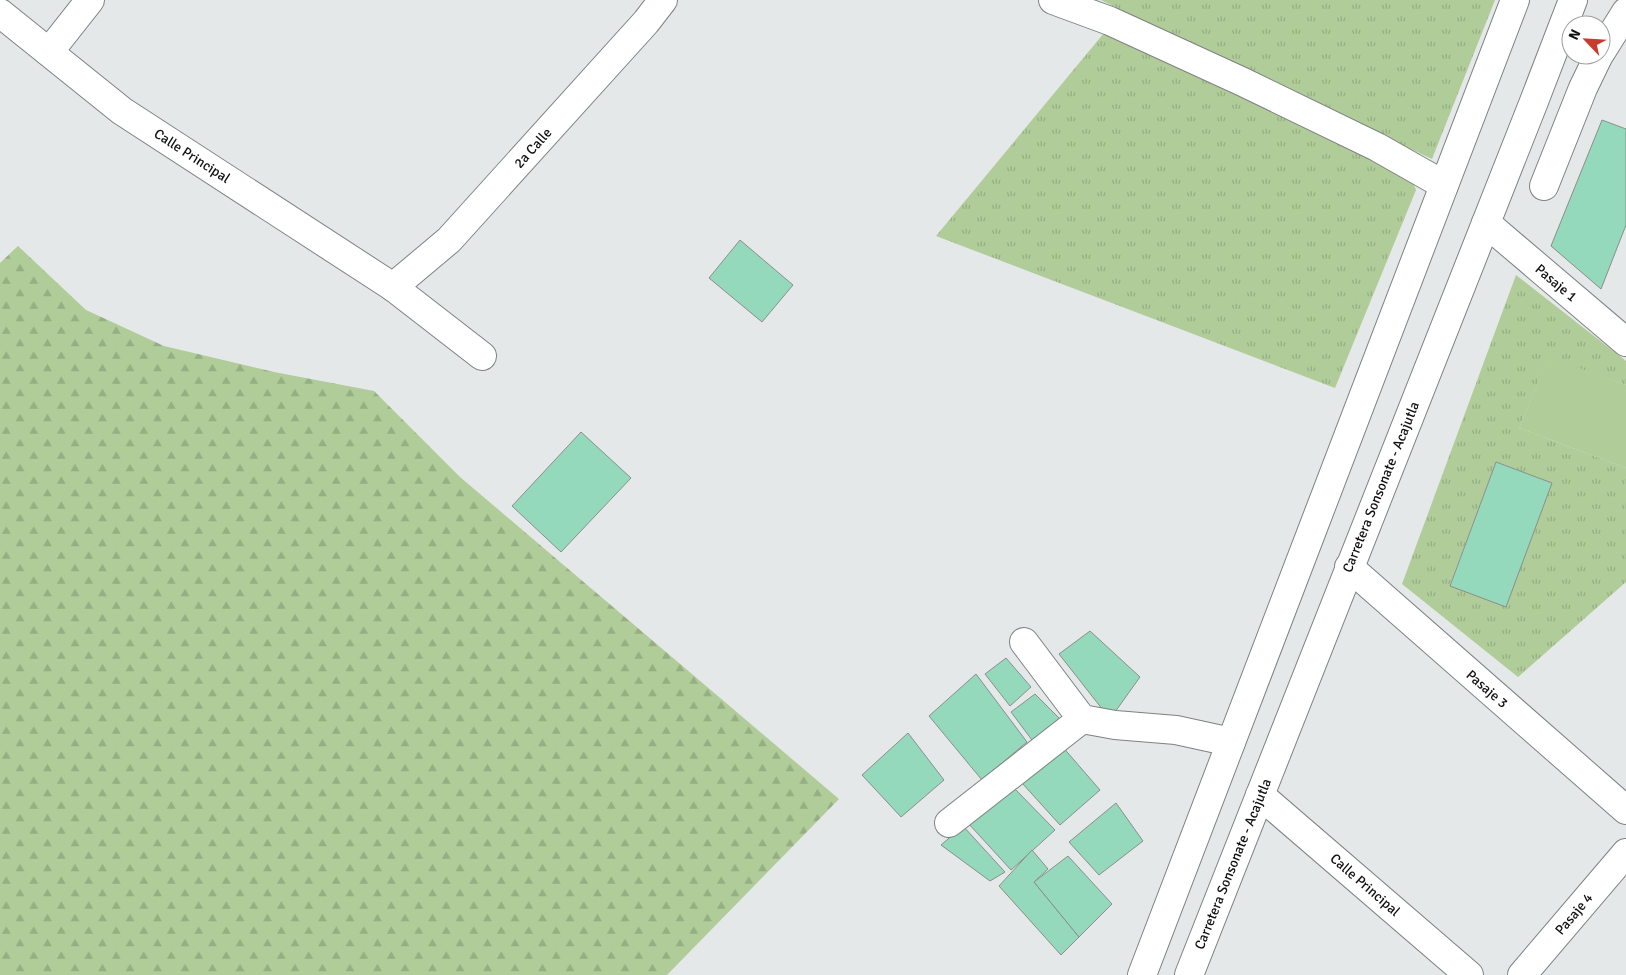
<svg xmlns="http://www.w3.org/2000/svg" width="1626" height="975" viewBox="0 0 1626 975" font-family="Signika,sans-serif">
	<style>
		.grass { fill: url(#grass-tufts); fill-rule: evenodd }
		.forest { fill: url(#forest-firs) }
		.pitch { fill: #b0cc99 }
		.building { fill: #94d9bb; stroke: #8b8e8c }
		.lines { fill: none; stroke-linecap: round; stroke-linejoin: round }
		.street-casing { stroke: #7e8282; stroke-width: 30 }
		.highway-casing { stroke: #7e8282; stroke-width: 30 }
		.street { stroke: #fff; stroke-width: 28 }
		.highway { stroke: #fff; stroke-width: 28 }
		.labels { text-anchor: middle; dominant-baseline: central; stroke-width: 4.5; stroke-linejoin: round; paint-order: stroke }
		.street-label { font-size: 14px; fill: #0f1010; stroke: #fff }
	</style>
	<defs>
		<pattern id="grass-tufts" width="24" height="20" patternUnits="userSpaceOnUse" patternTransform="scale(1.25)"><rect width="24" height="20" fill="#b0cc99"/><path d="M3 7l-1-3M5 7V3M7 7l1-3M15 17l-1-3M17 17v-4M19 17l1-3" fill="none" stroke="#96ae83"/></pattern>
		<pattern id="forest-firs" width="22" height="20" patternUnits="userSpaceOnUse" patternTransform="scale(1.25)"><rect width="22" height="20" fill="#b0cc99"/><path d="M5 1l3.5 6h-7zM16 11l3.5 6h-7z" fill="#96ae83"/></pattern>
	</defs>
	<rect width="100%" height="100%" fill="#e4e8e8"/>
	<g class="grass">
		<polygon points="1101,0 1495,0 1432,159 1197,48"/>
		<polygon points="1109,27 1410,175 1416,190 1335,388 936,236"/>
		<path d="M1516,275l110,86v24l-77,-27 -30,70 107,40v114l-108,95 -116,-93zM1496,462l56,21 -46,123 -56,-21z"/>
	</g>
	<polygon class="forest" points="18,246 86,310 164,346 274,372 374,391 460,477 839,799 667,975 0,975 0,263"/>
	<polygon class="pitch" points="1549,357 1626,385 1626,468 1519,428"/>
	<g class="building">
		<polygon points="1602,120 1626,129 1626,225 1601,289 1551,246"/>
		<polygon points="740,240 793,285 762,322 709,278"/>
		<polygon points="581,432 631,478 561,552 512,506"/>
		<polygon points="1496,462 1552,483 1506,607 1450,586"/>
		<polygon points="1090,631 1140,677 1110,719 1059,654"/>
		<polygon points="1006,658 1031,687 1010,706 985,674"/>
		<polygon points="976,674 1027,742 982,780 929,716"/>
		<polygon points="1035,694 1065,724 1038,748 1011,712"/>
		<polygon points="908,733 944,780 901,817 862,775"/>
		<polygon points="1061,745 1100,790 1060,825 1022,783"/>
		<polygon points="1012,786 1055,830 1011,870 968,823"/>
		<polygon points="1116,803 1143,841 1099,875 1069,842"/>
		<polygon points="963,826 1005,872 990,881 941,845"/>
		<polygon points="1032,850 1048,869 1034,882 1079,937 1061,955 999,886"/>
		<polygon points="1068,856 1112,904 1079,937 1034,882"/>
	</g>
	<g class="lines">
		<defs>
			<g id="street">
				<polyline points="1053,0 1110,21 1243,82 1377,147 1444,185"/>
				<polyline points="0,13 122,111 393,287 482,356"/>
				<polyline points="49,52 90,0"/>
				<polyline points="1601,52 1626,12"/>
				<polyline points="1544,186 1583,88 1599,55"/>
				<polyline points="1486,223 1626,342"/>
				<polyline points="393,287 449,240 646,22 663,0"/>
				<polyline points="1349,567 1626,810"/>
				<polyline points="1024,642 1082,719 1115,725 1176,730 1231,742"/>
				<polyline points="1260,795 1469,975"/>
				<polyline points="949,823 1082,719"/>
				<polyline points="1522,975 1626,853"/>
			</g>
			<g id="highway">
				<polyline points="1142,975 1515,0"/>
				<polyline points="1189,975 1533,104 1573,0"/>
			</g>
		</defs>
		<use href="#street" class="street-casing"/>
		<use href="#highway" class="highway-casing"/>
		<use href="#street" class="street"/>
		<use href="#highway" class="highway"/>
	</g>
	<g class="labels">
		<g class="street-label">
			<text transform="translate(533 148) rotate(-48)">2a Calle</text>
			<text transform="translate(192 156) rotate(33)">Calle Principal</text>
			<text transform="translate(1556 283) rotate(40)">Pasaje 1</text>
			<text transform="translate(1381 487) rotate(-68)">Carretera Sonsonate - Acajutla</text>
			<text transform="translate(1487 689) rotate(41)">Pasaje 3</text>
			<text transform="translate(1233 864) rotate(-68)">Carretera Sonsonate - Acajutla</text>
			<text transform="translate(1365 885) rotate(41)">Calle Principal</text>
			<text transform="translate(1574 914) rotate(-50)">Pasaje 4</text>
		</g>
	</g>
	<g transform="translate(1586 40) rotate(295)"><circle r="24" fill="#ffffff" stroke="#9f9f9f"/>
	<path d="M0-4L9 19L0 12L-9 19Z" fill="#c83b2d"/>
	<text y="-8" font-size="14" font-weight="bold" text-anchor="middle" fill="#0f1010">N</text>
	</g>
</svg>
